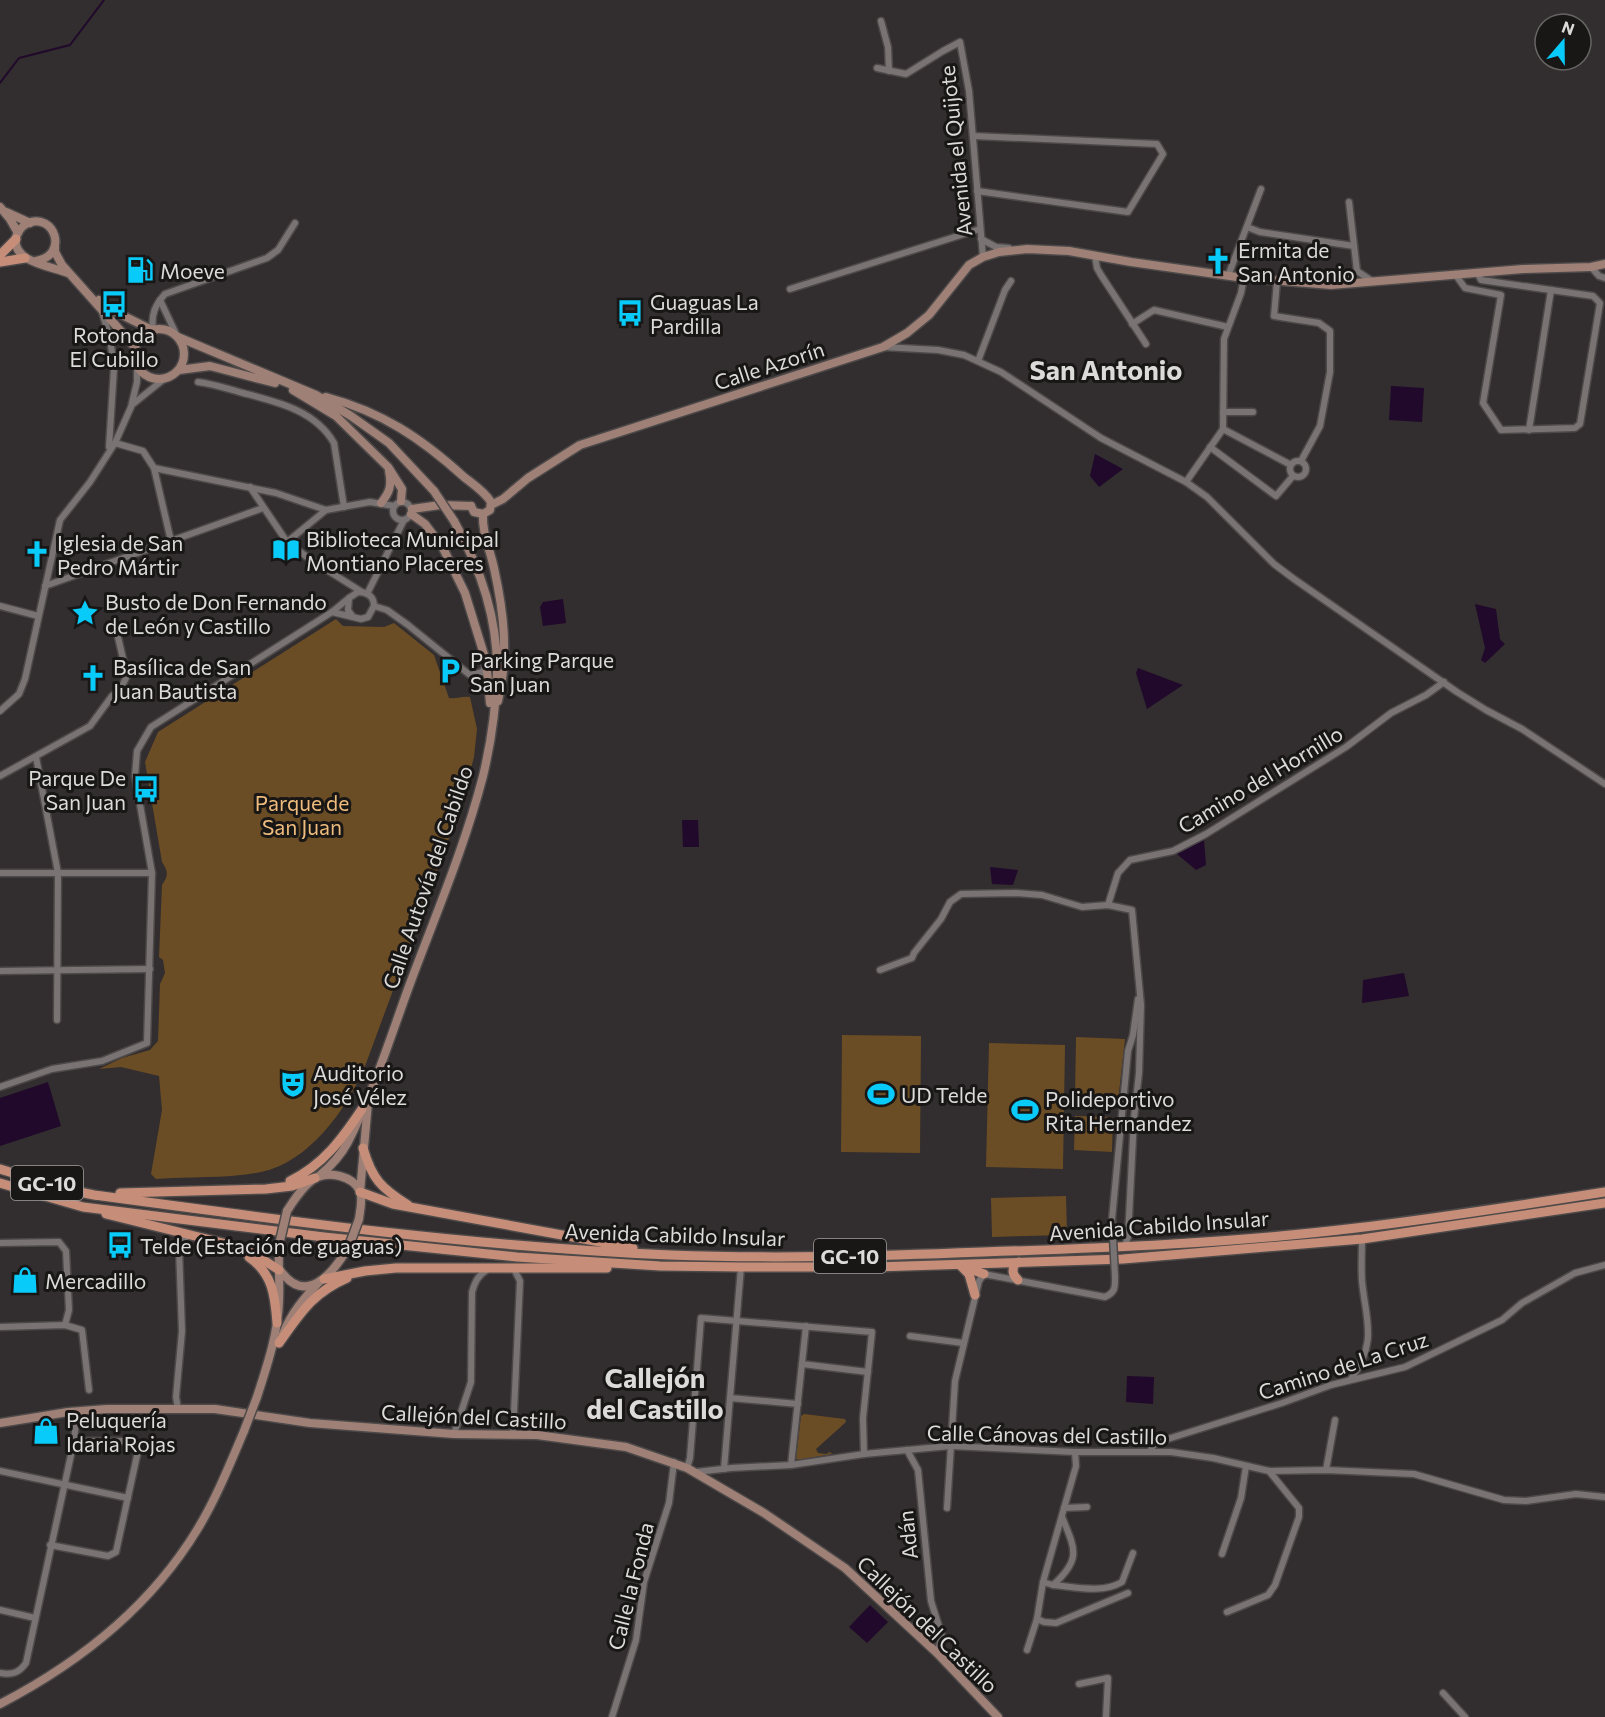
<svg xmlns="http://www.w3.org/2000/svg" width="1605" height="1717" viewBox="0 0 1605 1717" font-family="Commissioner,sans-serif">
	<style>
		.green { fill: #6b4d25 }
		.water { fill: #20092b }
		.lines { fill: none; stroke-linecap: round; stroke-linejoin: round }
		.stream { stroke: #20092b; stroke-width: 2 }
		.street-casing { stroke: #4d4949; stroke-width: 9 }
		.secondary-casing { stroke: #4d4949; stroke-width: 11 }
		.primary-casing { stroke: #4d4949; stroke-width: 12 }
		.street { stroke: #797373; stroke-width: 6 }
		.secondary { stroke: #9f8076; stroke-width: 8 }
		.primary { stroke: #c68e79; stroke-width: 9 }
		.street-bridge-casing { stroke: #4d4949; stroke-width: 9; stroke-linecap: butt }
		.secondary-bridge-casing { stroke: #4d4949; stroke-width: 11; stroke-linecap: butt }
		.street-bridge { stroke: #797373; stroke-width: 6 }
		.secondary-bridge { stroke: #9f8076; stroke-width: 8 }
		.labels { text-anchor: middle; dominant-baseline: central; stroke-width: 6; stroke-linejoin: round; paint-order: stroke }
		.shield { fill: #191616; stroke: #a29f9f; stroke-width: 1.5 }
		.shield-label { font-size: 20px; font-weight: bold; fill: #dddada }
		.street-label { font-size: 21px; fill: #dddada; stroke: #191616 }
		.poi-label { font-size: 21px; fill: #dddada; stroke: #191616; text-anchor: start }
		.park-label { font-size: 21px; fill: #eebc7c; stroke: #191616 }
		.district-label { font-size: 27px; font-weight: bold; fill: #dddada; stroke: #191616 }
	</style>
	<rect width="100%" height="100%" fill="#322d2e"/>
	<g class="green">
		<path d="M336,619l7,7 41,1 10,-4 40,32 15,43c8,1 13,-2 21,-1l7,32 -3,28 -4,15 -12,42 -94,255c-19,42 -55,93 -103,103 -34,7 -71,4 -105,7l-5,-5 11,-64 -3,-34 -38,-9 -22,2 23,-11 28,-8 8,-9 2,-57 5,-11 -2,-13 -4,-3 3,-72c7,-10 6,-14 0,-23l-17,-100 13,-30z"/>
		<polygon points="842,1035 921,1036 920,1153 841,1152"/>
		<polygon points="1076,1037 1125,1039 1118,1101 1075,1098"/>
		<polygon points="989,1043 1065,1045 1063,1169 986,1167"/>
		<polygon points="1075,1116 1113,1117 1112,1152 1074,1150"/>
		<polygon points="1066,1196 1067,1235 992,1237 991,1198"/>
		<polygon points="804,1414 845,1419 846,1422 816,1449 818,1453 826,1454 830,1452 832,1454 798,1460 796,1458 801,1416"/>
	</g>
	<g class="water">
		<polygon points="1391,386 1424,388 1422,422 1389,420"/>
		<polygon points="1095,454 1123,469 1099,487 1090,476"/>
		<polygon points="563,599 566,623 543,626 540,607 543,602"/>
		<polygon points="1475,604 1496,609 1500,639 1505,644 1485,663 1481,660 1485,648"/>
		<polygon points="1138,668 1183,685 1147,709 1136,673"/>
		<polygon points="682,820 698,820 699,847 683,847"/>
		<polygon points="1204,840 1206,865 1196,870 1177,854"/>
		<polygon points="990,867 1018,870 1013,885 992,884"/>
		<polygon points="1404,973 1409,996 1362,1003 1363,980"/>
		<polygon points="48,1082 61,1126 0,1146 0,1098"/>
		<polygon points="1127,1376 1154,1377 1153,1404 1126,1402"/>
		<polygon points="870,1605 888,1622 867,1643 849,1627"/>
	</g>
	<g class="lines">
		<polyline class="stream" points="0,83 19,58 70,45 104,0"/>
		<defs>
			<g id="street">
				<polyline points="881,21 888,47 889,71"/>
				<polyline points="877,68 906,74 943,51 960,42 969,91 983,257"/>
				<polyline points="974,136 1157,144 1163,154 1128,212 977,191"/>
				<polyline points="1349,202 1357,271"/>
				<polyline points="1247,227 1260,232 1354,246"/>
				<polyline points="981,239 996,247 1009,248"/>
				<polyline points="1095,256 1097,268 1101,275 1146,344"/>
				<polyline points="1591,267 1599,276 1605,278"/>
				<polyline points="1455,274 1465,288 1501,295 1483,403 1501,430 1575,428 1580,424 1600,303 1593,296 1481,280 1477,272"/>
				<polyline points="1228,276 1261,189"/>
				<polyline points="1277,281 1274,316 1319,323 1330,331 1330,372 1320,426 1301,461"/>
				<polyline points="1334,283 1357,271 1372,281"/>
				<polyline points="790,289 980,229"/>
				<polyline points="160,300 177,336"/>
				<polyline points="102,312 110,338 114,368 109,447"/>
				<polyline points="1132,324 1154,310 1228,327"/>
				<path d="M153,329c-2,-14 2,-24 12,-35l102,-36 11,-8 17,-27"/>
				<polyline points="883,347 938,350 964,355 1001,372 1101,438 1186,482 1207,497 1274,564 1294,579 1457,692 1486,710 1522,729 1605,784"/>
				<polyline points="978,361 1005,290 1011,281"/>
				<path d="M198,382c16,2 30,7 45,11 34,9 72,17 91,50l10,64"/>
				<polyline points="133,404 164,379"/>
				<polyline points="1223,412 1253,412"/>
				<polyline points="1223,429 1291,465"/>
				<polyline points="1529,430 1551,290"/>
				<polyline points="115,443 143,451 154,468 171,541"/>
				<polyline points="1210,447 1276,496 1293,476"/>
				<circle cx="1298" cy="469" r="8"/>
				<polyline points="154,468 276,493 326,510 370,502 394,506"/>
				<polyline points="1186,482 1223,429 1224,339 1241,293 1244,278"/>
				<polyline points="250,487 287,542 311,560 362,592"/>
				<circle cx="402" cy="511" r="9"/>
				<polyline points="287,542 326,510"/>
				<polyline points="45,586 263,508"/>
				<polyline points="367,594 404,520"/>
				<polyline points="0,606 38,616"/>
				<polyline points="374,606 387,610 408,625 470,675 483,672 485,664"/>
				<path d="M332,612l29,7 7,-2 6,-11c0,-9 -6,-14 -16,-14l-9,6 -1,12 5,7"/>
				<polyline points="0,711 19,694 25,679 60,520 90,482 115,443 131,407 137,382 137,366"/>
				<polyline points="36,757 58,873 57,1020"/>
				<polyline points="0,776 90,726 112,696 120,690 127,676 118,637"/>
				<polyline points="0,873 152,873"/>
				<polyline points="1108,905 1118,873 1130,860 1173,851 1206,834 1346,747 1391,713 1426,695 1444,682"/>
				<polyline points="880,970 912,958 914,953 941,919 950,902 961,894 1015,893 1042,895 1082,907 1108,905 1132,910 1141,1005 1139,1073 1134,1118 1128,1237 1124,1248"/>
				<polyline points="0,971 150,969"/>
				<polyline points="0,1087 52,1069 102,1061 147,1043 152,873 135,776 137,751 151,727 332,612 349,598"/>
				<polyline points="1112,1219 1128,1051 1133,1035 1138,999"/>
				<polyline points="0,1243 59,1242 66,1251 69,1310 65,1325"/>
				<polyline points="0,1327 65,1325 82,1330 89,1390"/>
				<polyline points="910,1336 963,1343"/>
				<polyline points="802,1364 868,1372"/>
				<path d="M1351,1379c27,-38 15,-57 11,-98 -1,-14 0,-28 0,-42"/>
				<polyline points="730,1398 798,1404"/>
				<polyline points="178,1409 176,1397 182,1331 179,1248 181,1242 189,1235"/>
				<path d="M454,1434l17,-52 1,-90c3,-10 6,-17 15,-22"/>
				<polyline points="513,1434 520,1281 514,1269"/>
				<polyline points="907,1450 918,1470 931,1601 942,1636 937,1653"/>
				<polyline points="1150,1451 1155,1443 1282,1403 1331,1385 1405,1367 1502,1320 1522,1303 1575,1273 1605,1265"/>
				<polyline points="791,1465 806,1326"/>
				<polyline points="687,1468 690,1458 701,1318 872,1332 863,1418 864,1454"/>
				<polyline points="724,1469 741,1267"/>
				<polyline points="1326,1470 1335,1420"/>
				<polyline points="0,1471 128,1498"/>
				<polyline points="696,1472 731,1468 791,1465 864,1454 950,1446 1075,1452 1171,1452 1213,1458 1269,1471 1326,1470 1414,1474 1504,1500 1526,1501 1576,1494 1605,1497"/>
				<path d="M947,1508l8,-127 24,-100 5,-7 121,23c11,-5 10,-10 10,-21"/>
				<polyline points="1064,1508 1087,1507"/>
				<polyline points="50,1545 108,1556 116,1552 138,1451 134,1444 127,1441 74,1441"/>
				<polyline points="1222,1554 1241,1498 1246,1466"/>
				<path d="M1043,1582l10,3c29,-26 22,-36 9,-68"/>
				<path d="M1053,1585c22,2 49,9 69,-3l11,-29"/>
				<polyline points="0,1610 35,1618"/>
				<polyline points="1227,1612 1268,1595 1275,1585 1299,1517 1299,1508 1269,1471"/>
				<polyline points="1037,1619 1044,1622 1056,1623 1128,1593"/>
				<polyline points="1027,1650 1037,1619 1043,1582 1076,1466 1075,1452"/>
				<path d="M0,1673c12,2 19,0 26,-10l48,-222 3,-30"/>
				<polyline points="1079,1684 1108,1678 1106,1717"/>
				<polyline points="1443,1693 1465,1717"/>
				<polyline points="612,1717 636,1640 644,1582 669,1503 674,1462"/>
			</g>
			<g id="secondary">
				<polyline points="0,207 10,219 18,233"/>
				<polyline points="6,212 30,223"/>
				<polyline points="55,247 55,252 62,265 135,347"/>
				<path d="M36,261c34,-6 18,-49 -8,-38 -6,3 -10,8 -12,14 -5,25 35,29 52,36"/>
				<polyline points="99,300 116,312 152,330"/>
				<circle cx="159" cy="354" r="25"/>
				<polyline points="178,337 316,395 351,416 389,443 434,491"/>
				<polyline points="179,370 210,366 275,383"/>
				<polyline points="293,390 336,416 388,467 402,489 401,501"/>
				<path d="M326,397c56,15 95,41 138,80 9,7 21,15 27,25l-1,8 -7,4 -9,-2 -3,-6"/>
				<path d="M381,503c9,-11 11,-18 8,-32"/>
				<polyline points="491,505 503,499 528,478 580,445 883,347 907,333 929,315 969,265 983,257 999,252 1027,249 1069,251 1131,262 1244,278 1331,285 1523,269 1591,267 1605,264"/>
				<polyline points="412,509 440,505 471,506"/>
				<polyline points="411,514 425,524 443,548 465,593 486,661 490,703"/>
				<path d="M483,514c-1,20 7,35 11,54 10,45 15,88 4,133"/>
				<path d="M319,1176c11,-9 22,-21 29,-34 26,-51 43,-107 63,-161 25,-67 54,-135 72,-205 8,-33 13,-69 14,-103 1,-53 -17,-106 -43,-152"/>
				<polyline points="360,1192 368,1103"/>
				<path d="M287,1211c7,-11 16,-25 27,-32 14,-9 39,-3 46,12 3,8 0,20 -1,28"/>
				<path d="M280,1270c26,38 54,2 69,-24"/>
				<path d="M283,1334c8,-21 22,-37 37,-53"/>
				<path d="M257,1397c10,-31 21,-63 22,-96 1,-19 -1,-37 0,-56"/>
				<polyline points="0,1423 68,1412 107,1409 215,1409 310,1423 454,1434 537,1435 626,1447 687,1468 764,1513 845,1568 937,1653 998,1717"/>
				<path d="M0,1704c79,-41 150,-97 197,-174 19,-31 33,-66 47,-99"/>
			</g>
			<g id="primary">
				<polyline points="0,255 16,239"/>
				<polyline points="0,262 25,258"/>
				<path d="M363,1148c9,31 18,40 45,57"/>
				<path d="M0,1169l65,20 29,6c192,26 383,52 576,60 105,4 209,1 313,-3 125,-4 249,-9 373,-24 83,-10 166,-23 249,-36"/>
				<path d="M290,1181c33,-16 52,-42 72,-72"/>
				<polyline points="0,1183 83,1207 324,1237 517,1257 660,1266 741,1267 875,1267 1123,1259 1362,1239 1605,1203"/>
				<polyline points="360,1192 393,1204 633,1248"/>
				<polyline points="120,1193 266,1189 292,1186 315,1178"/>
				<polyline points="106,1214 227,1244 254,1254 279,1270"/>
				<path d="M249,1257c24,17 26,39 28,66"/>
				<polyline points="960,1265 969,1274 975,1295"/>
				<polyline points="965,1267 984,1274"/>
				<polyline points="324,1279 365,1271 396,1268 607,1268"/>
				<path d="M1018,1280c-5,-5 -6,-8 -4,-15l5,-3"/>
				<path d="M279,1343c21,-29 33,-50 68,-65"/>
			</g>
		</defs>
		<use href="#street" class="street-casing"/>
		<use href="#secondary" class="secondary-casing"/>
		<use href="#primary" class="primary-casing"/>
		<use href="#street" class="street"/>
		<use href="#secondary" class="secondary"/>
		<use href="#primary" class="primary"/>
		<defs>
			<polyline id="street-bridge" points="1112,1219 1115,1276"/>
			<g id="secondary-bridge">
				<polyline points="434,491 454,521"/>
				<polyline points="279,1245 287,1211"/>
				<polyline points="349,1246 359,1219"/>
				<polyline points="244,1431 257,1397"/>
			</g>
		</defs>
		<use href="#street-bridge" class="street-bridge-casing"/>
		<use href="#secondary-bridge" class="secondary-bridge-casing"/>
		<use href="#street-bridge" class="street-bridge"/>
		<use href="#secondary-bridge" class="secondary-bridge"/>
	</g>
	<defs>
		<symbol id="church-bare" viewBox="-9 -9 18 18"><path d="M-1.2-6h2.4v3.5h3.3v2.4h-3.3V6h-2.4V-.1h-3.3v-2.4h3.3Z" fill="#08cbfa" stroke="#191616" stroke-width="2.5" paint-order="stroke"/></symbol>
		<symbol id="fuel-bare" viewBox="-9 -9 18 18"><path d="M-5.5-6h7V0h2V4h1.3V-2.5L3-4.5l.8-.8L6-3V5H2.5V1h-1V6h-7ZM-4.2-4.7v3.2H.2V-4.7Z" fill="#08cbfa" stroke="#191616" stroke-width="2.5" paint-order="stroke"/></symbol>
		<symbol id="bus-bare" viewBox="-9 -9 18 18"><path d="M-5-6H5V4H4V6H2V4H-2V6H-4V4H-5ZM-3.5-4V0h7V-4ZM-3.5 1.2v1.5H-2V1.2ZM2 1.2v1.5H3.5V1.2Z" fill="#08cbfa" stroke="#191616" stroke-width="2.5" paint-order="stroke"/></symbol>
		<symbol id="library-bare" viewBox="-9 -9 18 18"><path d="M-6-4Q-3-5.5-.7-3.5V5Q-3 3-6 4ZM6-4Q3-5.5 .7-3.5V5Q3 3 6 4Z" fill="#08cbfa" stroke="#191616" stroke-width="2.5" paint-order="stroke"/></symbol>
		<symbol id="sight-bare" viewBox="-9 -9 18 18"><path d="M0-6L1.8-2.2L6-1.7L2.9 1.2L3.7 5.4L0 3.3L-3.7 5.4L-2.9 1.2L-6-1.7L-1.8-2.2Z" fill="#08cbfa" stroke="#191616" stroke-width="2.5" paint-order="stroke"/></symbol>
		<symbol id="parking-bare" viewBox="-9 -9 18 18"><path d="M-3.5-5.5H1a3.5 3.5 0 0 1 0 7H-1V5.5H-3.5ZM-1-3.4V-.6H.8a1.4 1.4 0 0 0 0-2.8Z" fill="#08cbfa" stroke="#191616" stroke-width="2.5" paint-order="stroke"/></symbol>
		<symbol id="theatre-bare" viewBox="-9 -9 18 18"><path d="M-5-5.5Q0-4 5-5.5V0Q5 5 0 6Q-5 5-5 0ZM-3.3-2.5H-1v1.5H-3.3ZM1-2.5H3.3v1.5H1ZM-2.8 1Q0 5.5 2.8 1Z" fill="#08cbfa" stroke="#191616" stroke-width="2.5" paint-order="stroke"/></symbol>
		<symbol id="stadium-bare" viewBox="-9 -9 18 18"><path d="M0-5a6.5 5 0 1 0 0 10a6.5 5 0 1 0 0-10ZM-3.5-1.8h7v3.6h-7Z" fill="#08cbfa" stroke="#191616" stroke-width="2.5" paint-order="stroke"/></symbol>
		<symbol id="shop-bare" viewBox="-9 -9 18 18"><path d="M-5-2.5h2.3a2.7 3.5 0 0 1 5.4 0H5L5.5 6h-11ZM-1.5-2.5h3a1.5 2.3 0 0 0-3 0Z" fill="#08cbfa" stroke="#191616" stroke-width="2.5" paint-order="stroke"/></symbol>
	</defs>
	<g fill-rule="evenodd">
		<use href="#church-bare" x="1199" y="242" width="38" height="38"/>
		<use href="#fuel-bare" x="121" y="251" width="38" height="38"/>
		<use href="#bus-bare" x="95" y="285" width="38" height="38"/>
		<use href="#bus-bare" x="611" y="294" width="38" height="38"/>
		<use href="#library-bare" x="267" y="531" width="38" height="38"/>
		<use href="#church-bare" x="18" y="535" width="38" height="38"/>
		<use href="#sight-bare" x="66" y="594" width="38" height="38"/>
		<use href="#parking-bare" x="431" y="652" width="38" height="38"/>
		<use href="#church-bare" x="74" y="659" width="38" height="38"/>
		<use href="#bus-bare" x="127" y="770" width="38" height="38"/>
		<use href="#theatre-bare" x="274" y="1065" width="38" height="38"/>
		<use href="#stadium-bare" x="862" y="1075" width="38" height="38"/>
		<use href="#stadium-bare" x="1006" y="1091" width="38" height="38"/>
		<use href="#bus-bare" x="101" y="1226" width="38" height="38"/>
		<use href="#shop-bare" x="6" y="1261" width="38" height="38"/>
		<use href="#shop-bare" x="27" y="1412" width="38" height="38"/>
	</g>
	<g class="labels">
		<g class="shield">
			<rect x="11" y="1166" width="72" height="34" rx="4.5"/>
			<rect x="814" y="1239" width="72" height="34" rx="4.5"/>
		</g>
		<g class="shield-label">
			<text x="47" y="1183">GC-10</text>
			<text x="850" y="1256">GC-10</text>
		</g>
		<g class="street-label">
			<text transform="translate(955 151) rotate(-96)">Avenida el Quijote</text>
			<text transform="translate(769 365) rotate(-18)">Calle Azorín</text>
			<text transform="translate(1260 779) rotate(-31)">Camino del Hornillo</text>
			<text transform="translate(427 877) rotate(-71)">Calle Autovía del Cabildo</text>
			<text transform="translate(1159 1225) rotate(-4)">Avenida Cabildo Insular</text>
			<text transform="translate(675 1234) rotate(2)">Avenida Cabildo Insular</text>
			<text transform="translate(1343 1365) rotate(-18)">Camino de La Cruz</text>
			<text transform="translate(474 1416) rotate(3)">Callejón del Castillo</text>
			<text transform="translate(1047 1434) rotate(1)">Calle Cánovas del Castillo</text>
			<text transform="translate(907 1535) rotate(-96)">Adán</text>
			<text transform="translate(630 1586) rotate(-76)">Calle la Fonda</text>
			<text transform="translate(928 1624) rotate(44)">Callejón del Castillo</text>
		</g>
		<g class="poi-label">
			<text x="1238" y="249">Ermita de<tspan x="1238" dy="24">San Antonio</tspan></text>
			<text x="160" y="270">Moeve</text>
			<text x="650" y="301">Guaguas La<tspan x="650" dy="24">Pardilla</tspan></text>
			<text x="114" y="334" text-anchor="middle">Rotonda<tspan x="114" dy="24">El Cubillo</tspan></text>
			<text x="306" y="538">Biblioteca Municipal<tspan x="306" dy="24">Montiano Placeres</tspan></text>
			<text x="57" y="542">Iglesia de San<tspan x="57" dy="24">Pedro Mártir</tspan></text>
			<text x="105" y="601">Busto de Don Fernando<tspan x="105" dy="24">de León y Castillo</tspan></text>
			<text x="470" y="659">Parking Parque<tspan x="470" dy="24">San Juan</tspan></text>
			<text x="113" y="666">Basílica de San<tspan x="113" dy="24">Juan Bautista</tspan></text>
			<text x="126" y="777" text-anchor="end">Parque De<tspan x="126" dy="24">San Juan</tspan></text>
			<text x="313" y="1072">Auditorio<tspan x="313" dy="24">José Vélez</tspan></text>
			<text x="901" y="1094">UD Telde</text>
			<text x="1045" y="1098">Polideportivo<tspan x="1045" dy="24">Rita Hernandez</tspan></text>
			<text x="140" y="1245">Telde (Estación de guaguas)</text>
			<text x="45" y="1280">Mercadillo</text>
			<text x="66" y="1419">Peluquería<tspan x="66" dy="24">Idaria Rojas</tspan></text>
		</g>
		<g class="park-label">
			<text x="302" y="802">Parque de<tspan x="302" dy="24">San Juan</tspan></text>
		</g>
		<g class="district-label">
			<text x="1106" y="369">San Antonio</text>
			<text x="655" y="1377">Callejón<tspan x="655" dy="31">del Castillo</tspan></text>
		</g>
	</g>
	<g transform="translate(1563 42) rotate(20)"><circle r="28" fill="#191616" stroke="#676464" stroke-width="1.5"/>
	<path d="M0-4.5L10 22L0 15L-10 22Z" fill="#08cbfa"/>
	<text y="-9" font-size="16" font-weight="bold" text-anchor="middle" fill="#dddada">N</text>
	</g>
</svg>
